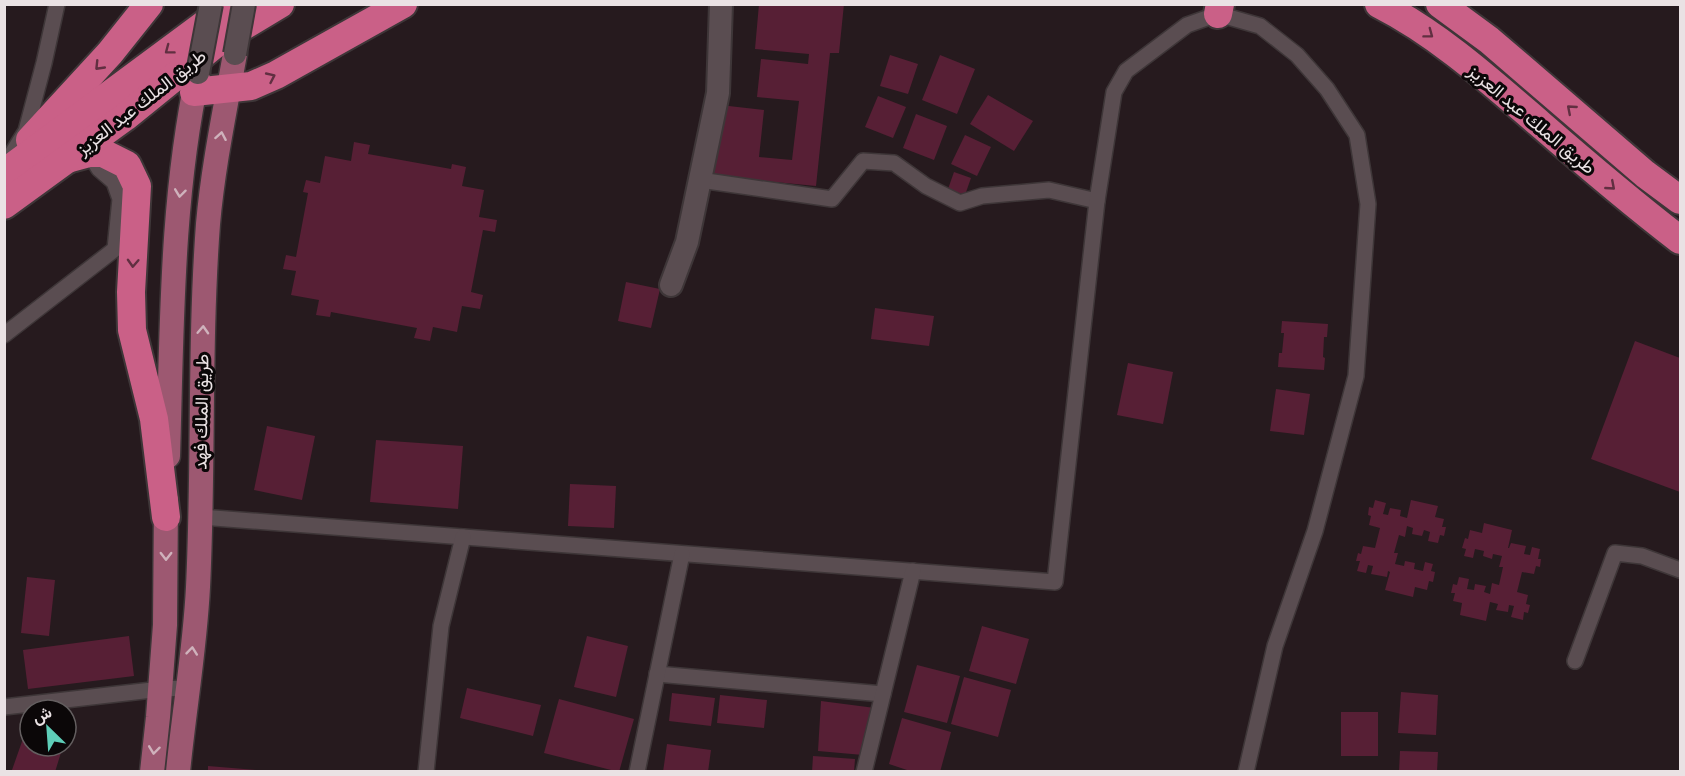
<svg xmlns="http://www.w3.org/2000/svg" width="1685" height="776" viewBox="0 0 1685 776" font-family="'Space Grotesk',Vazirmatn,sans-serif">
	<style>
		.building { fill: #571f35 }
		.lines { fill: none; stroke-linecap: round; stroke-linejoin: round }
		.street-casing { stroke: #3e3638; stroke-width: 18 }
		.secondary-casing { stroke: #3e3638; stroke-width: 26 }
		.primary-casing { stroke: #3e3638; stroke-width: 27 }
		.highway-casing { stroke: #3e3638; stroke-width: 32 }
		.street { stroke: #5a4d51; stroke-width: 15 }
		.secondary { stroke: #5a4d51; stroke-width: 22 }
		.primary { stroke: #9d5871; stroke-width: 24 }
		.highway { stroke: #ca6087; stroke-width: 28 }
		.secondary-bridge-casing { stroke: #3e3638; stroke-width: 26; stroke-linecap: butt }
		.secondary-bridge { stroke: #5a4d51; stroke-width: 22 }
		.oneway { stroke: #612f41 }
		.oneway2 { stroke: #cfb2bc }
		.labels { text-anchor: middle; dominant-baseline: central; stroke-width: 6; stroke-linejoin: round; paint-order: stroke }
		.street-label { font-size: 18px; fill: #eae2e4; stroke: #0b0708 }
	</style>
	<rect width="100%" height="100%" fill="#261a1e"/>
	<g class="building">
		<polygon points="759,4 844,4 839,53 830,53 816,186 712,176 720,105 764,110 759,157 792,160 799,101 757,97 761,59 808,64 809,54 755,49"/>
		<polygon points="890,55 918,64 908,94 880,86"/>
		<polygon points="940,55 975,69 957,114 922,100"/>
		<polygon points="988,95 1033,121 1014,151 970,124"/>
		<polygon points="878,96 906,107 893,138 865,127"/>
		<polygon points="916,114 947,126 934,160 903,148"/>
		<polygon points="965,135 991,147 977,176 951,164"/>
		<polygon points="354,142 370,145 368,154 451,169 452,164 466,167 462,186 484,190 479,217 497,220 495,232 483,230 471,292 483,295 480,309 462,306 457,332 433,327 430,341 414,338 417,328 331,312 330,317 316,315 319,300 291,295 296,271 283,269 286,255 296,257 308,193 303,192 306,180 320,183 325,156 351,161"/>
		<polygon points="954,172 971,178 965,195 948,189"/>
		<polygon points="626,282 660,289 651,328 618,321"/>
		<polygon points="875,308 934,316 929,346 871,339"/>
		<polygon points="1282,321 1328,324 1327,337 1324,337 1323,357 1325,358 1324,370 1278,367 1279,353 1282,353 1284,333 1281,333"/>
		<polygon points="1635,341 1680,358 1680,492 1591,459"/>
		<polygon points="1128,363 1173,372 1163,424 1117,415"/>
		<polygon points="1276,389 1310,394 1304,435 1270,431"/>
		<polygon points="267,426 315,436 302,500 254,490"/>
		<polygon points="376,440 463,446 458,509 370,502"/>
		<polygon points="570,484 616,486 614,528 568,526"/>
		<polygon points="1375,500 1386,503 1383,514 1388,515 1390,508 1401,510 1400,516 1407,518 1411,500 1438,506 1435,517 1444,519 1442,527 1446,527 1444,536 1440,535 1438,543 1428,541 1430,532 1424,530 1422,536 1412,534 1413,528 1407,526 1405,537 1399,535 1394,553 1398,553 1395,564 1404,566 1405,561 1415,563 1414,569 1423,571 1425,562 1433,564 1431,571 1435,572 1433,582 1429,581 1427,590 1415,587 1413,597 1385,590 1390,572 1388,571 1387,577 1371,574 1373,566 1368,565 1366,573 1357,571 1360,561 1356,561 1358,553 1361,554 1363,546 1375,548 1380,528 1369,525 1371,516 1368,515 1369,507 1373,508"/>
		<polygon points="1484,523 1512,530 1508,548 1509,548 1511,543 1526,546 1524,554 1530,555 1532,547 1540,549 1538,559 1541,559 1540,567 1536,566 1534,574 1522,572 1517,592 1528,595 1526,604 1530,605 1528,613 1524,612 1523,620 1511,617 1514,606 1509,605 1508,612 1496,610 1498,604 1490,602 1486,621 1460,615 1462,603 1453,601 1455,593 1451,593 1453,584 1457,585 1459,577 1469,579 1467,589 1474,590 1475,584 1486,586 1484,592 1490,594 1492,583 1499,585 1503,567 1499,567 1502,556 1493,554 1492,559 1483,556 1484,551 1475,549 1473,558 1464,556 1466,549 1462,548 1465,538 1468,539 1470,530 1482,533"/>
		<polygon points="27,577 55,580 49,636 21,633"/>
		<polygon points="982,626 1029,639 1016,684 969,671"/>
		<polygon points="129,636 134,676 28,689 23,650"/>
		<polygon points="587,636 628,646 616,697 574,687"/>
		<polygon points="917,665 960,676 947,723 904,712"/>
		<polygon points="964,677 1011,690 998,737 951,724"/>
		<polygon points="467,688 541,705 533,736 460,718"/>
		<polygon points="1401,692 1438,695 1436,735 1398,733"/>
		<polygon points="672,693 715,698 711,726 669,721"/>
		<polygon points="720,695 767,700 764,728 717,723"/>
		<polygon points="559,699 634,719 619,772 544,753"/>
		<polygon points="821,701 875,708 863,755 818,751"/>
		<rect x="1341" y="712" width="37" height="44"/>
		<polygon points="902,718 951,732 940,772 913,772 889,764"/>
		<polygon points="25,733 30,734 30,746 63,746 55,772 12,770"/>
		<polygon points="667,744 711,750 708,772 663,772"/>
		<polygon points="1400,751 1438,752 1437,772 1399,772"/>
		<polygon points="813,756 855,759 854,772 812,772"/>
		<polygon points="208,766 256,770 256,772 208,772"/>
	</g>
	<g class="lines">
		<defs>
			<g id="street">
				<polyline points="6,163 26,131 44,63 57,4"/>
				<polyline points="700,180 832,199 863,161 894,163 926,186 960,203 982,196 1049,190 1097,201"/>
				<polyline points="4,335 115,249 120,199 114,182 99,169 89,153"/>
				<polyline points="201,517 1055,582 1097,201 1114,92 1126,71 1187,25 1218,14 1260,26 1297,55 1327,89 1357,135 1368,204 1356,376 1315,531 1275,646 1246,772"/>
				<polyline points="1575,661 1615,553 1642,556 1680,570"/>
				<polyline points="657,674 883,694"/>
				<polyline points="4,707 161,689 187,688"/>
				<polyline points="426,772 441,626 463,537"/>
				<polyline points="637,772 682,554"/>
				<polyline points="864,772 913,571"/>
			</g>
			<polyline id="secondary" points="671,285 687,242 718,93 721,4"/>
			<g id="primary">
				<path d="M168,456c4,-128 3,-257 30,-383"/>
				<polyline points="152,772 158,717 165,625 166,500"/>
				<path d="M178,772c6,-62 17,-123 20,-185 6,-121 1,-242 10,-363 5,-57 17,-114 27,-170"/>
			</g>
			<g id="highway">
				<path d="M1379,4c59,30 110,76 161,120 46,40 92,79 140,116"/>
				<polyline points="1440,4 1489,40 1645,174 1680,200"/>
				<polyline points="1218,14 1220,4"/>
				<polyline points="194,92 251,86 276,75 403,4"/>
				<polyline points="30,140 110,53 149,4"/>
				<polyline points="67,159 89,153 103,153 127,165 137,186 131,292 132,330 154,419 166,517"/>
				<polyline points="4,173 232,4"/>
				<polyline points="4,205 125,117 220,40 280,4"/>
			</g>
		</defs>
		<use href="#street" class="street-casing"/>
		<use href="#secondary" class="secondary-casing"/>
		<use href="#primary" class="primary-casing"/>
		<use href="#highway" class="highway-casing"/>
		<use href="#street" class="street"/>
		<use href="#secondary" class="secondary"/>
		<use href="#primary" class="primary"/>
		<use href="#highway" class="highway"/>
		<defs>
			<g id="secondary-bridge">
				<polyline points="235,54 244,4"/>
				<polyline points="198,73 211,4"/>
			</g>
		</defs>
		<use href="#secondary-bridge" class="secondary-bridge-casing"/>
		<use href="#secondary-bridge" class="secondary-bridge"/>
	</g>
	<defs><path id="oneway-chevron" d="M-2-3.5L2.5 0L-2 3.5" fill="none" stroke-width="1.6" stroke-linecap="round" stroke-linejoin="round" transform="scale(1.5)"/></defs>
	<g class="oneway">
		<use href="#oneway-chevron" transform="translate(1429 34) rotate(37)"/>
		<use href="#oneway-chevron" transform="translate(169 50) rotate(143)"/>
		<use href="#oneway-chevron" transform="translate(99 66) rotate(134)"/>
		<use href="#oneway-chevron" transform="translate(271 77) rotate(-25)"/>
		<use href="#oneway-chevron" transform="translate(1571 109) rotate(-139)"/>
		<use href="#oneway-chevron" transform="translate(1611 186) rotate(41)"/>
		<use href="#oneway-chevron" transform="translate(133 263) rotate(93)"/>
	</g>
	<g class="oneway2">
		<use href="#oneway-chevron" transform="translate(221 136) rotate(-80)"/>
		<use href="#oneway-chevron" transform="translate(180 193) rotate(97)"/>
		<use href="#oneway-chevron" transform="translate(203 330) rotate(-87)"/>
		<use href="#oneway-chevron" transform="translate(166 556) rotate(90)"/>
		<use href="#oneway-chevron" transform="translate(192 651) rotate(-84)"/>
		<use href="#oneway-chevron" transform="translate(154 750) rotate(97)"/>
	</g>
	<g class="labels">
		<g class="street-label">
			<text transform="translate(141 102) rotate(-38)">طريق الملك عبد العزيز</text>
			<text transform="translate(1532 119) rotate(40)">طريق الملك عبد العزيز</text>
			<text transform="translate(201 412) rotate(-89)">طريق الملك فهد</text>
		</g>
	</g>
	<rect width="1685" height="776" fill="none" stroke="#eae2e4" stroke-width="12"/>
	<g transform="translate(48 728) rotate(335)"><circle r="28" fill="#0b0708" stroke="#645f60" stroke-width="1.5"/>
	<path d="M0-4.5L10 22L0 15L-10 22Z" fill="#5eceb8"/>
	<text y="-9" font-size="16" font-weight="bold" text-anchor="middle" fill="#eae2e4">ش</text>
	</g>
</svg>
